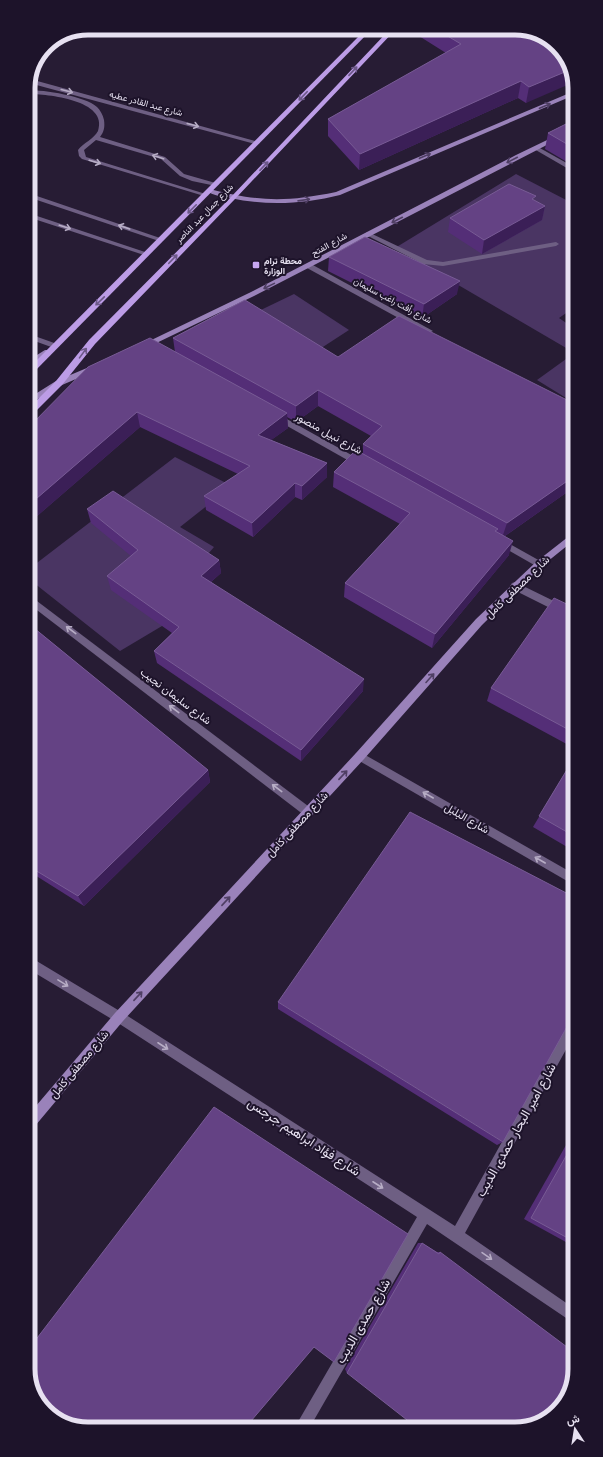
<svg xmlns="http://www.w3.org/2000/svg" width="603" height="1457" viewBox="0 0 603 1457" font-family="'PT Sans',Vazirmatn,sans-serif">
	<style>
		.green { fill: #4a3563 }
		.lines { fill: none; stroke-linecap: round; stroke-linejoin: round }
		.lane { fill: #6e5f83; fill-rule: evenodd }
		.street { fill: #6e5f83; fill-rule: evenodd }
		.secondary { fill: #9a82ba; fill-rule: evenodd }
		.primary { fill: #bc9ce6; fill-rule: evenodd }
		.wall { fill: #542e77 }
		.shaded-wall { fill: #3b1f57 }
		.building { fill: #644284; stroke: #785b95 }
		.oneway { stroke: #6c5888 }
		.oneway2 { stroke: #b7adc5 }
		.oneway3 { stroke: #4f3f64 }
		.poi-dot { fill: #c6a6f0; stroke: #1d132a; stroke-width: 1.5 }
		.labels { text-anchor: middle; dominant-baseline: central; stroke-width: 4; stroke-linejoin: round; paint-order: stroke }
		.far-street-label { font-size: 9px; fill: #e7e1f1; stroke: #1d132a }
		.far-poi-label { font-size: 9px; font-weight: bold; fill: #e7e1f1; stroke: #1d132a; text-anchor: start }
		.street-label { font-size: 11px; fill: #e7e1f1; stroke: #1d132a }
		.near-street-label { font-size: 13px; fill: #e7e1f1; stroke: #1d132a }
		.rim { fill: none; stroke: #e7e1f1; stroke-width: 5 }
	</style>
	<rect width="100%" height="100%" fill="#271c34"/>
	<g class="green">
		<polygon points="516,174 572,203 572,309 559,318 572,327 573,352 395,248"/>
		<polygon points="294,294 349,330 309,356 246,317"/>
		<polygon points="573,354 573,399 571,401 537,380"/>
		<polygon points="175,457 232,486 180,527 214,547 202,561 162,626 120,651 29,579 29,569"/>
	</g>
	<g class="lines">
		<g class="lane">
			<path d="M28,90c16,0 57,6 69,17 3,3 6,8 7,13 1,7 0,12 -4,17l65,20 19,17 35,10 -3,2 -24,-5 -12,-5 -19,-17 -65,-19 -12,10 2,7 123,38 -5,1 -122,-37 -3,-3 -1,-6c5,-7 16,-11 20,-19 11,-31 -51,-37 -70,-37z"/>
			<polygon points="28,193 163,239 164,240 159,241 28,197"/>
			<polygon points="28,213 148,253 149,254 144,255 28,217"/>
			<polygon points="368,232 427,260 443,262 556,242 559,244 556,246 443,266 423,264 366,235 366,233"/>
		</g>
		<g class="street">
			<polygon points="343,28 353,28 368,33 365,35"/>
			<path d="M70,35l-27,22 -3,1c6,-12 19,-18 30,-23z"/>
			<polygon points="30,79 259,142 260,143 255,144 29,83"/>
			<polygon points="534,147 538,147 572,166 572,171 534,149"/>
			<polygon points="307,264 311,264 433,331 429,333 426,333 307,268"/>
			<polygon points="29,334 57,344 58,346 54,348 29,339"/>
			<polygon points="276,413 364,462 365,464 364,466 358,466 273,418 273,414"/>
			<polygon points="499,538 542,562 543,564 542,566 536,566 496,543 495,541"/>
			<polygon points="515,582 564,606 566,609 564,612 558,612 512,589 510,586 512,583"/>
			<polygon points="29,595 312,809 313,812 312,815 308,817 304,815 29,604"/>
			<polygon points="360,752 574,874 574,885 356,759 355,756 356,753"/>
			<polygon points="30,957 123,1013 455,1226 570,1020 574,1018 574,1035 465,1233 575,1309 575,1324 427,1224 310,1427 295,1427 417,1217 115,1021 30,970"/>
		</g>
		<g class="secondary">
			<path d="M572,92v4l-232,99c-36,9 -73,11 -110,3 -7,-1 -18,-3 -23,-7l3,-2c49,13 77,13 126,3z"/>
			<polygon points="572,128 572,132 254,296 146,348 140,348 139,346 249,293 516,155"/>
			<polygon points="45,350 51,350 52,352 29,365 29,360"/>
			<polygon points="94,365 98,368 97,370 62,385 29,404 29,398 56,381"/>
			<polygon points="573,533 573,541 542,566 482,625 364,759 123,1021 35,1126 31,1128 30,1113 115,1013 356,753 476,619 536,562"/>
		</g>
		<g class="primary">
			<polygon points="367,28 373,28 32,374 29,375 29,368"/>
			<polygon points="391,28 397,28 235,199 95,344 62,385 32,415 29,416 29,408 56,381 89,340 231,197"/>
		</g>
	</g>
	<g class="wall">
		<polygon points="411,28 519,28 552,41 572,69 526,103 518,98 359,170 328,136 328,119 446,53 411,31"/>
		<polygon points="572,121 572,165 545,149 548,133"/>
		<polygon points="535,201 545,206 542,220 482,254 448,232 450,218"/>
		<polygon points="329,257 457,294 422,318 328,271"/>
		<polygon points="572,302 572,312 570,311"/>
		<polygon points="173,338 338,357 573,403 573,488 505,536 509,555 432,648 344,597 345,583 400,524 333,487 334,472 363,454 363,444 371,436 318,406 296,422 287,417 288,428 271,440 327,463 327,477 302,500 295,497 253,537 206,510 204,496 238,474 140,427 29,523 29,427 175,352"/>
		<polygon points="87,509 219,560 221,573 211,582 363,691 301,761 157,663 154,651 172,633 111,590 107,576 131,556 91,523"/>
		<polygon points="573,607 574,748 487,701 491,688"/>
		<polygon points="29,624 208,770 210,782 84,906 30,872"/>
		<polygon points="574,758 574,851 533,827"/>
		<polygon points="278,1002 503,1142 497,1145 278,1009"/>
		<polygon points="574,1131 575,1247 524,1219"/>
		<polygon points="418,1243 422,1243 437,1252 440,1252 347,1373 345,1369"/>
	</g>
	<g class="shaded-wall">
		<polygon points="572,69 572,83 526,103 529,87"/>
		<polygon points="521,81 518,98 359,170 360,154"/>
		<polygon points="545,206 542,220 482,254 484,240"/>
		<polygon points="460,281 457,294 422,318 424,304"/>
		<polygon points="318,390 318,406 296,422 296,406"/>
		<polygon points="137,412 140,427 29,523 29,505"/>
		<polygon points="287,413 288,428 259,449 258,435"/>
		<polygon points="327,463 327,477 302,500 302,486"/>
		<polygon points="573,477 573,488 502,538 507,523"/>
		<polygon points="295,483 295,497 253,537 252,523"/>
		<polygon points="513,541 509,555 432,648 435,634"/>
		<polygon points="219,560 221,573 203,589 201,576"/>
		<polygon points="364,679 363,691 301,761 301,750"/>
		<polygon points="208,770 210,782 84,906 78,896"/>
	</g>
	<g class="building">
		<polygon points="434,28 506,28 558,50 572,69 529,87 521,81 360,154 328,119 461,44"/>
		<polygon points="572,121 572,147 548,133"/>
		<polygon points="509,184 536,196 532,199 545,206 484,240 450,218"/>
		<polygon points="365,237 460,281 424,304 329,257"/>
		<polygon points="245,300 338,357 399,316 573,403 573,477 507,523 363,444 382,426 318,390 296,406 173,338"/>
		<polygon points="150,338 287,413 258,435 327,463 302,486 295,483 252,523 204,496 250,466 137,412 29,505 29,427 88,367"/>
		<polygon points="356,450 498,529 495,531 513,541 435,634 345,583 410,513 334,472"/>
		<polygon points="113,491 219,560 201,576 364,679 301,750 154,651 179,627 107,576 138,550 87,509"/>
		<polygon points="554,598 573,607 573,732 491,688"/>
		<polygon points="29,624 208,770 78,896 30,867"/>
		<polygon points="574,758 574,836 539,816"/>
		<polygon points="410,812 574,897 574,1014 503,1142 278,1002"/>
		<polygon points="214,1107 408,1234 334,1362 314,1347 245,1428 84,1429 51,1416 31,1388 31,1346"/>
		<polygon points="574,1142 575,1242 531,1218"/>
		<polygon points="422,1243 439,1254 440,1252 575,1353 575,1369 563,1405 534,1426 416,1427 347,1373"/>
	</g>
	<defs><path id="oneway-shaft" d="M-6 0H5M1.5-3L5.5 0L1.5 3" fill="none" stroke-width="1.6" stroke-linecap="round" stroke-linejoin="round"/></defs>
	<g class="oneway">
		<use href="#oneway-shaft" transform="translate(353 71) rotate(-47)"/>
		<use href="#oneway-shaft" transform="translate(303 96) rotate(134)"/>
		<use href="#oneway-shaft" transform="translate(264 166) rotate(-47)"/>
		<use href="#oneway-shaft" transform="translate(192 209) rotate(135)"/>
		<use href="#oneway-shaft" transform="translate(173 259) rotate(-46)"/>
		<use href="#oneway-shaft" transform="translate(100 301) rotate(136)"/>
		<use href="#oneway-shaft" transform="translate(83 353) rotate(-54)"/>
	</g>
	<g class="oneway2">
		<use href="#oneway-shaft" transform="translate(67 91) rotate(15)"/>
		<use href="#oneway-shaft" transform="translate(193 125) rotate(15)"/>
		<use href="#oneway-shaft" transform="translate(158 157) rotate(-162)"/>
		<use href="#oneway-shaft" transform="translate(95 162) rotate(16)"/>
		<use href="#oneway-shaft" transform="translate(65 227) rotate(18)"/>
		<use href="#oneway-shaft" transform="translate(124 227) rotate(-161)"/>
		<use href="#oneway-shaft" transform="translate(71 630) rotate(-143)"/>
		<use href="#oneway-shaft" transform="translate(174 709) rotate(-143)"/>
		<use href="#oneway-shaft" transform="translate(277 788) rotate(-143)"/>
		<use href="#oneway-shaft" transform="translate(428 795) rotate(-150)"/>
		<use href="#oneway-shaft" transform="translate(540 860) rotate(-150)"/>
		<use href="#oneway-shaft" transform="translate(63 983) rotate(32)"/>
		<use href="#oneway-shaft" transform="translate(163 1046) rotate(33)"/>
		<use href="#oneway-shaft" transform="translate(378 1185) rotate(33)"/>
		<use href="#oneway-shaft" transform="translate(487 1256) rotate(35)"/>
	</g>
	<g class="oneway3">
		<use href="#oneway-shaft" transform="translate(545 106) rotate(-23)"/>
		<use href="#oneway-shaft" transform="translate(425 156) rotate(-23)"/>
		<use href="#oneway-shaft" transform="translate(512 160) rotate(153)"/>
		<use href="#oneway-shaft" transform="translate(304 200) rotate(-8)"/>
		<use href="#oneway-shaft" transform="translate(397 220) rotate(153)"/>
		<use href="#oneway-shaft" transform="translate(269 286) rotate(154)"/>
		<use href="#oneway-shaft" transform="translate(430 678) rotate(-48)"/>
		<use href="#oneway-shaft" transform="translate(343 775) rotate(-47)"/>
		<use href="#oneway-shaft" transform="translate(226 901) rotate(-47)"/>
		<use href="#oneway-shaft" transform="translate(138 996) rotate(-47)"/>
	</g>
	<rect class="poi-dot" x="252" y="261" width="8" height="8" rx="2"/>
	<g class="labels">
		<g class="far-street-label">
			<text transform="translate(146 103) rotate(15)">شارع عبد القادر عطيه</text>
			<text transform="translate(204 213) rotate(-46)">شارع جمال عبد الناصر</text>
			<text transform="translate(329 244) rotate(-29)">شارع الفتح</text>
			<text transform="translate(393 300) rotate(28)">شارع رأفت راغب سليمان</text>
		</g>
		<g class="far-poi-label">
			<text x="264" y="260">محطة ترام<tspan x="264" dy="10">الوزارة</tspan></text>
		</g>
		<g class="street-label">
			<text transform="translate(329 433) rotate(29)">شارع نبيل منصور</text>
			<text transform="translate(517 587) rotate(-44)">شارع مصطفى كامل</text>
			<text transform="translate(176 696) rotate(37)">شارع سليمان نجيب</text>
			<text transform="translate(467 818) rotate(30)">شارع البلبل</text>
			<text transform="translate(297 824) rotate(-47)">شارع مصطفى كامل</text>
			<text transform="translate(79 1064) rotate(-50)">شارع مصطفى كامل</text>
		</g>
		<g class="near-street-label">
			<text transform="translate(516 1130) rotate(-61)">شارع امير البحار حمدى الديب</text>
			<text transform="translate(304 1137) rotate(33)">شارع فؤاد ابراهيم جرجس</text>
			<text transform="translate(363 1321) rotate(-60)">شارع حمدى الديب</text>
		</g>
	</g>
	<path d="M0 0H603V1457H0ZM88 35H515A53 53 0 0 1 568 88V1369A53 53 0 0 1 515 1422H88A53 53 0 0 1 35 1369V88A53 53 0 0 1 88 35Z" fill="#1d132a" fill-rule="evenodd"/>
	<path class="rim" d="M88 35H515A53 53 0 0 1 568 88V1369A53 53 0 0 1 515 1422H88A53 53 0 0 1 35 1369V88A53 53 0 0 1 88 35Z"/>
	<g transform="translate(575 1429) rotate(348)" stroke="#1d132a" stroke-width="3" paint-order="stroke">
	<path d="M0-3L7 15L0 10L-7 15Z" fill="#e7e1f1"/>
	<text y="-6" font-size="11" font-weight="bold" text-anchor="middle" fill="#e7e1f1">ش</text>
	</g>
</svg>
